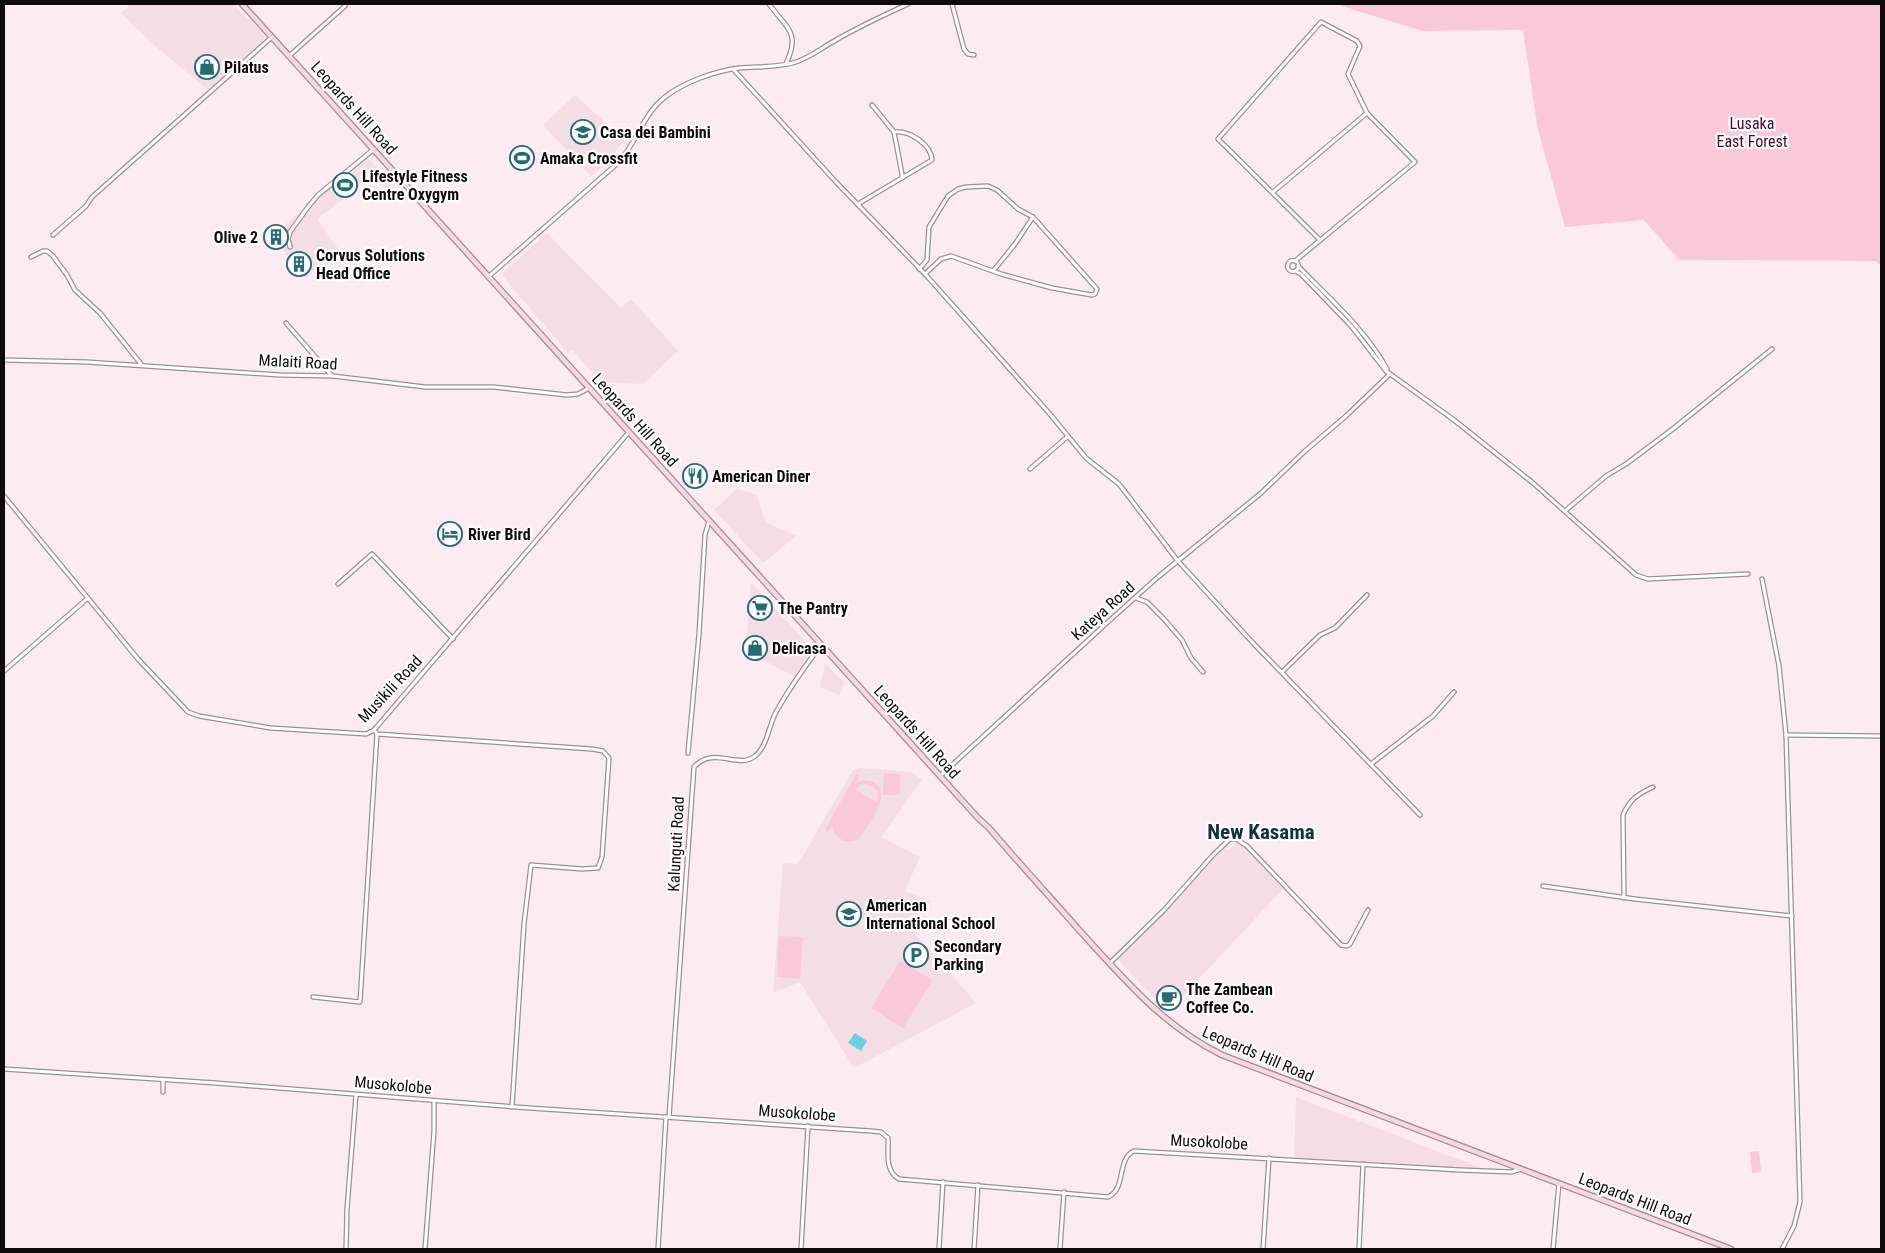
<svg xmlns="http://www.w3.org/2000/svg" width="1885" height="1253" viewBox="0 0 1885 1253" font-family="'Roboto Condensed',sans-serif">
	<style>
		.built { fill: #f4dde4 }
		.green { fill: #fac9d9; fill-rule: evenodd }
		.water { fill: #67d3df }
		.lines { fill: none; stroke-linecap: round; stroke-linejoin: round }
		.minor-casing { stroke: #9d8f93; stroke-width: 5.5 }
		.secondary-casing { stroke: #9d8f93; stroke-width: 7 }
		.minor { stroke: #fff; stroke-width: 3 }
		.secondary { stroke: #f6d7e2; stroke-width: 4.5 }
		.labels { text-anchor: middle; dominant-baseline: central; stroke-width: 4.5; stroke-linejoin: round; paint-order: stroke }
		.poi-label { font-size: 16px; font-weight: bold; fill: #0f0a0b; stroke: #fff; text-anchor: start }
		.street-label { font-size: 16px; fill: #0f0a0b; stroke: #fff }
		.park-label { font-size: 16px; fill: #4e072a; stroke: #fff }
		.district-label { font-size: 21px; font-weight: bold; fill: #103336; stroke: #fff }
	</style>
	<rect width="100%" height="100%" fill="#fcecf1"/>
	<g class="built">
		<polygon points="131,4 233,4 267,37 208,90 154,45 121,13"/>
		<polygon points="575,95 625,140 603,166 591,176 543,125"/>
		<polygon points="366,155 393,187 390,189 369,179 317,219 339,250 323,262 306,279 272,236"/>
		<polygon points="547,233 621,308 631,299 678,351 643,384 601,382 572,350 568,353 501,274"/>
		<polygon points="737,489 757,495 765,522 796,536 763,563 714,510"/>
		<polygon points="751,582 814,651 795,677 746,652"/>
		<polygon points="825,664 844,682 839,695 820,687"/>
		<polygon points="859,768 912,772 922,780 881,837 920,857 905,891 930,901 909,927 976,1003 854,1068 800,982 773,993 783,863 798,864 853,770"/>
		<polygon points="1236,843 1244,846 1283,889 1168,1012 1118,960 1224,848 1229,850"/>
		<polygon points="1296,1097 1484,1169 1294,1160"/>
	</g>
	<g class="green">
		<polygon points="1341,4 1881,4 1881,266 1876,261 1679,260 1644,220 1565,227 1538,130 1523,30 1423,31 1341,6"/>
		<polygon points="884,773 900,774 900,795 883,795"/>
		<path d="M856,774l4,2 -4,6c7,-2 13,-3 19,1 18,13 -8,43 -16,56 -13,6 -24,0 -27,-13l-4,6 -3,-2zM867,784c9,2 13,9 10,18l-22,-13 6,-5z"/>
		<polygon points="779,936 803,937 800,979 777,977"/>
		<polygon points="900,961 933,980 903,1028 871,1008"/>
		<polygon points="1759,1151 1761,1172 1752,1173 1750,1152"/>
	</g>
	<polygon class="water" points="855,1033 867,1041 861,1051 848,1043"/>
	<g class="lines">
		<defs>
			<g id="minor">
				<path d="M769,4c18,25 32,28 17,60"/>
				<polyline points="952,4 964,49 968,54 974,55"/>
				<polyline points="289,56 345,6"/>
				<polyline points="733,69 836,182 925,274 1049,413 1086,458 1119,484 1178,561 1253,643 1420,815"/>
				<polyline points="872,105 894,132 902,174 902,178"/>
				<polyline points="1273,192 1367,113"/>
				<path d="M858,204l74,-44c-1,-16 -23,-30 -38,-28"/>
				<polyline points="53,235 86,206 92,197 272,37"/>
				<polyline points="290,247 288,239 290,232 308,207 318,195 374,149"/>
				<polyline points="31,257 43,251 47,251 53,256 67,275 75,290 100,313 141,364"/>
				<circle cx="1293" cy="266" r="5.5"/>
				<polyline points="1295,261 1415,162 1367,113 1348,74 1360,46 1357,41 1321,22 1218,139 1320,240"/>
				<path d="M1298,266c31,32 68,64 89,103"/>
				<polyline points="919,269 927,260 929,227 948,196 958,189 966,187 988,186 997,190 1018,209 1033,217 1097,289 1095,294 1092,295 1052,288 1001,274 951,256 941,259 925,274"/>
				<polyline points="994,270 1015,244 1033,217"/>
				<polyline points="1295,271 1301,274 1352,327 1386,371 1454,420 1533,483 1636,575 1648,579 1748,574"/>
				<path d="M488,277l131,-115c18,-20 24,-48 46,-65 19,-15 50,-26 74,-29 20,-2 38,0 57,-6 15,-5 27,-15 40,-22 24,-14 48,-25 72,-36"/>
				<polyline points="286,323 332,376"/>
				<polyline points="4,360 87,362 280,375 333,376 425,387 493,387 567,395 578,394 589,388"/>
				<polyline points="1030,469 1067,437"/>
				<polyline points="4,496 138,659 188,712 199,716 271,728 366,734 374,730 629,432"/>
				<polyline points="1565,511 1606,476 1626,464 1674,428 1772,349"/>
				<polyline points="1762,579 1779,666 1786,735 1800,1202 1794,1226 1782,1249"/>
				<polyline points="338,584 372,554 453,639"/>
				<polyline points="1136,598 1147,602 1164,619 1182,640 1191,658 1203,672"/>
				<polyline points="4,671 88,598"/>
				<polyline points="1282,672 1320,635 1335,628 1367,595"/>
				<polyline points="374,730 377,734 592,749 603,751 609,758 602,857 598,868 582,869 531,865 524,924 512,1107"/>
				<polyline points="1786,735 1881,736"/>
				<polyline points="688,753 699,634 705,535 709,521"/>
				<polyline points="1371,764 1433,716 1454,692"/>
				<polyline points="940,776 1109,621 1158,577 1260,494 1305,451 1346,416 1390,374"/>
				<polyline points="1543,886 1635,899 1792,916"/>
				<path d="M1624,898l-1,-83c7,-16 15,-21 30,-28"/>
				<polyline points="1110,963 1164,910 1214,854 1230,839 1236,839 1247,846 1341,945 1347,946 1350,944 1368,910"/>
				<polyline points="313,997 360,1002 377,734"/>
				<path d="M4,1069l212,14 299,24 356,24 10,1 7,6c1,13 -4,33 11,41l209,18c19,-8 8,-38 26,-46l326,19 52,2 9,-3"/>
				<polyline points="163,1092 163,1080"/>
				<path d="M669,1117l25,-350c20,-22 44,3 61,-11 12,-9 14,-31 21,-44 13,-23 29,-46 45,-67"/>
				<polyline points="346,1249 347,1209 356,1095"/>
				<polyline points="425,1249 434,1131 434,1101"/>
				<polyline points="658,1249 666,1117"/>
				<polyline points="801,1249 808,1126"/>
				<polyline points="939,1249 943,1182"/>
				<polyline points="974,1249 978,1185"/>
				<polyline points="1060,1249 1064,1192"/>
				<polyline points="1263,1249 1269,1158"/>
				<polyline points="1359,1249 1363,1164"/>
				<polyline points="1553,1249 1559,1183"/>
			</g>
			<path id="secondary" d="M242,4l736,814 11,10c30,35 61,69 91,103 44,48 83,95 142,124l509,194"/>
		</defs>
		<use href="#minor" class="minor-casing"/>
		<use href="#secondary" class="secondary-casing"/>
		<use href="#minor" class="minor"/>
		<use href="#secondary" class="secondary"/>
	</g>
	<defs>
		<symbol id="shop-ring" viewBox="-11 -11 22 22"><circle r="9.5" fill="#fff" stroke="#226d74" stroke-width="1.5"/><path d="M-5-2.5h2.3a2.7 3.5 0 0 1 5.4 0H5L5.5 6h-11ZM-1.5-2.5h3a1.5 2.3 0 0 0-3 0Z" fill="#226d74"/></symbol>
		<symbol id="school-ring" viewBox="-11 -11 22 22"><circle r="9.5" fill="#fff" stroke="#226d74" stroke-width="1.5"/><path d="M0-5L7-2L0 1L-7-2ZM-4 1L0 2.5L4 1V4Q0 6-4 4Z" fill="#226d74"/></symbol>
		<symbol id="stadium-ring" viewBox="-11 -11 22 22"><circle r="9.5" fill="#fff" stroke="#226d74" stroke-width="1.5"/><path d="M0-5a6.5 5 0 1 0 0 10a6.5 5 0 1 0 0-10ZM-3.5-1.8h7v3.6h-7Z" fill="#226d74"/></symbol>
		<symbol id="building-ring" viewBox="-11 -11 22 22"><circle r="9.5" fill="#fff" stroke="#226d74" stroke-width="1.5"/><path d="M-4-6H4V6H1V3H-1V6H-4ZM-2.5-4.3h1.7v1.8h-1.7ZM.8-4.3h1.7v1.8H.8ZM-2.5-1h1.7V.8h-1.7ZM.8-1h1.7V.8H.8Z" fill="#226d74"/></symbol>
		<symbol id="restaurant-ring" viewBox="-11 -11 22 22"><circle r="9.5" fill="#fff" stroke="#226d74" stroke-width="1.5"/><path d="M-5-6h1v4h1v-4h1v4h1v-4h1v5L-1.5 .5V6h-2V.5L-5-1ZM5-6V6H3V1.5H1.5Q1.5-4 5-6Z" fill="#226d74"/></symbol>
		<symbol id="hotel-ring" viewBox="-11 -11 22 22"><circle r="9.5" fill="#fff" stroke="#226d74" stroke-width="1.5"/><path d="M-6-4.5h1.5V1H6V5H4.5V3h-9V5H-6ZM-4 0a1.8 1.8 0 1 1 3.6 0ZM.5 0V-2.5h3Q6-2.5 6 0Z" fill="#226d74"/></symbol>
		<symbol id="supermarket-ring" viewBox="-11 -11 22 22"><circle r="9.5" fill="#fff" stroke="#226d74" stroke-width="1.5"/><path d="M-6-5.5h2.5l.6 2H6L4.5 2H-2.5L-4.4-4H-6ZM-1.5 3.2a1.3 1.3 0 1 0 .1 0ZM3 3.2a1.3 1.3 0 1 0 .1 0Z" fill="#226d74"/></symbol>
		<symbol id="parking-ring" viewBox="-11 -11 22 22"><circle r="9.5" fill="#fff" stroke="#226d74" stroke-width="1.5"/><path d="M-3.5-5.5H1a3.5 3.5 0 0 1 0 7H-1V5.5H-3.5ZM-1-3.4V-.6H.8a1.4 1.4 0 0 0 0-2.8Z" fill="#226d74"/></symbol>
		<symbol id="cafe-ring" viewBox="-11 -11 22 22"><circle r="9.5" fill="#fff" stroke="#226d74" stroke-width="1.5"/><path d="M-5.5-4.5H6V0H3Q3 3.5 0 3.5H-2.5Q-5.5 3.5-5.5 0ZM3-3.2v2h1.7v-2ZM-6 4.5H4V6H-6Z" fill="#226d74"/></symbol>
	</defs>
	<g fill-rule="evenodd">
		<use href="#shop-ring" x="193" y="53" width="28" height="28"/>
		<use href="#school-ring" x="569" y="118" width="28" height="28"/>
		<use href="#stadium-ring" x="508" y="144" width="28" height="28"/>
		<use href="#stadium-ring" x="331" y="171" width="28" height="28"/>
		<use href="#building-ring" x="262" y="223" width="28" height="28"/>
		<use href="#building-ring" x="285" y="250" width="28" height="28"/>
		<use href="#restaurant-ring" x="681" y="462" width="28" height="28"/>
		<use href="#hotel-ring" x="436" y="520" width="28" height="28"/>
		<use href="#supermarket-ring" x="746" y="594" width="28" height="28"/>
		<use href="#shop-ring" x="741" y="634" width="28" height="28"/>
		<use href="#school-ring" x="835" y="900" width="28" height="28"/>
		<use href="#parking-ring" x="902" y="941" width="28" height="28"/>
		<use href="#cafe-ring" x="1155" y="984" width="28" height="28"/>
	</g>
	<g class="labels">
		<g class="poi-label">
			<text x="224" y="67">Pilatus</text>
			<text x="600" y="132">Casa dei Bambini</text>
			<text x="540" y="158">Amaka Crossfit</text>
			<text x="362" y="176">Lifestyle Fitness<tspan x="362" dy="18">Centre Oxygym</tspan></text>
			<text x="258" y="237" text-anchor="end">Olive 2</text>
			<text x="316" y="255">Corvus Solutions<tspan x="316" dy="18">Head Office</tspan></text>
			<text x="712" y="476">American Diner</text>
			<text x="468" y="534">River Bird</text>
			<text x="778" y="608">The Pantry</text>
			<text x="772" y="648">Delicasa</text>
			<text x="866" y="905">American<tspan x="866" dy="18">International School</tspan></text>
			<text x="934" y="946">Secondary<tspan x="934" dy="18">Parking</tspan></text>
			<text x="1186" y="989">The Zambean<tspan x="1186" dy="18">Coffee Co.</tspan></text>
		</g>
		<g class="street-label">
			<text transform="translate(354 108) rotate(48)">Leopards Hill Road</text>
			<text transform="translate(298 362) rotate(3)">Malaiti Road</text>
			<text transform="translate(635 420) rotate(48)">Leopards Hill Road</text>
			<text transform="translate(1103 611) rotate(-42)">Kateya Road</text>
			<text transform="translate(390 689) rotate(-47)">Musikili Road</text>
			<text transform="translate(917 732) rotate(48)">Leopards Hill Road</text>
			<text transform="translate(676 844) rotate(-87)">Kalunguti Road</text>
			<text transform="translate(1258 1054) rotate(23)">Leopards Hill Road</text>
			<text transform="translate(393 1085) rotate(5)">Musokolobe</text>
			<text transform="translate(797 1113) rotate(4)">Musokolobe</text>
			<text transform="translate(1209 1142) rotate(3)">Musokolobe</text>
			<text transform="translate(1635 1199) rotate(21)">Leopards Hill Road</text>
		</g>
		<g class="park-label">
			<text x="1752" y="123">Lusaka<tspan x="1752" dy="18">East Forest</tspan></text>
		</g>
		<g class="district-label">
			<text x="1261" y="832">New Kasama</text>
		</g>
	</g>
	<rect width="1885" height="1253" fill="none" stroke="#0f0a0b" stroke-width="10"/>
</svg>
